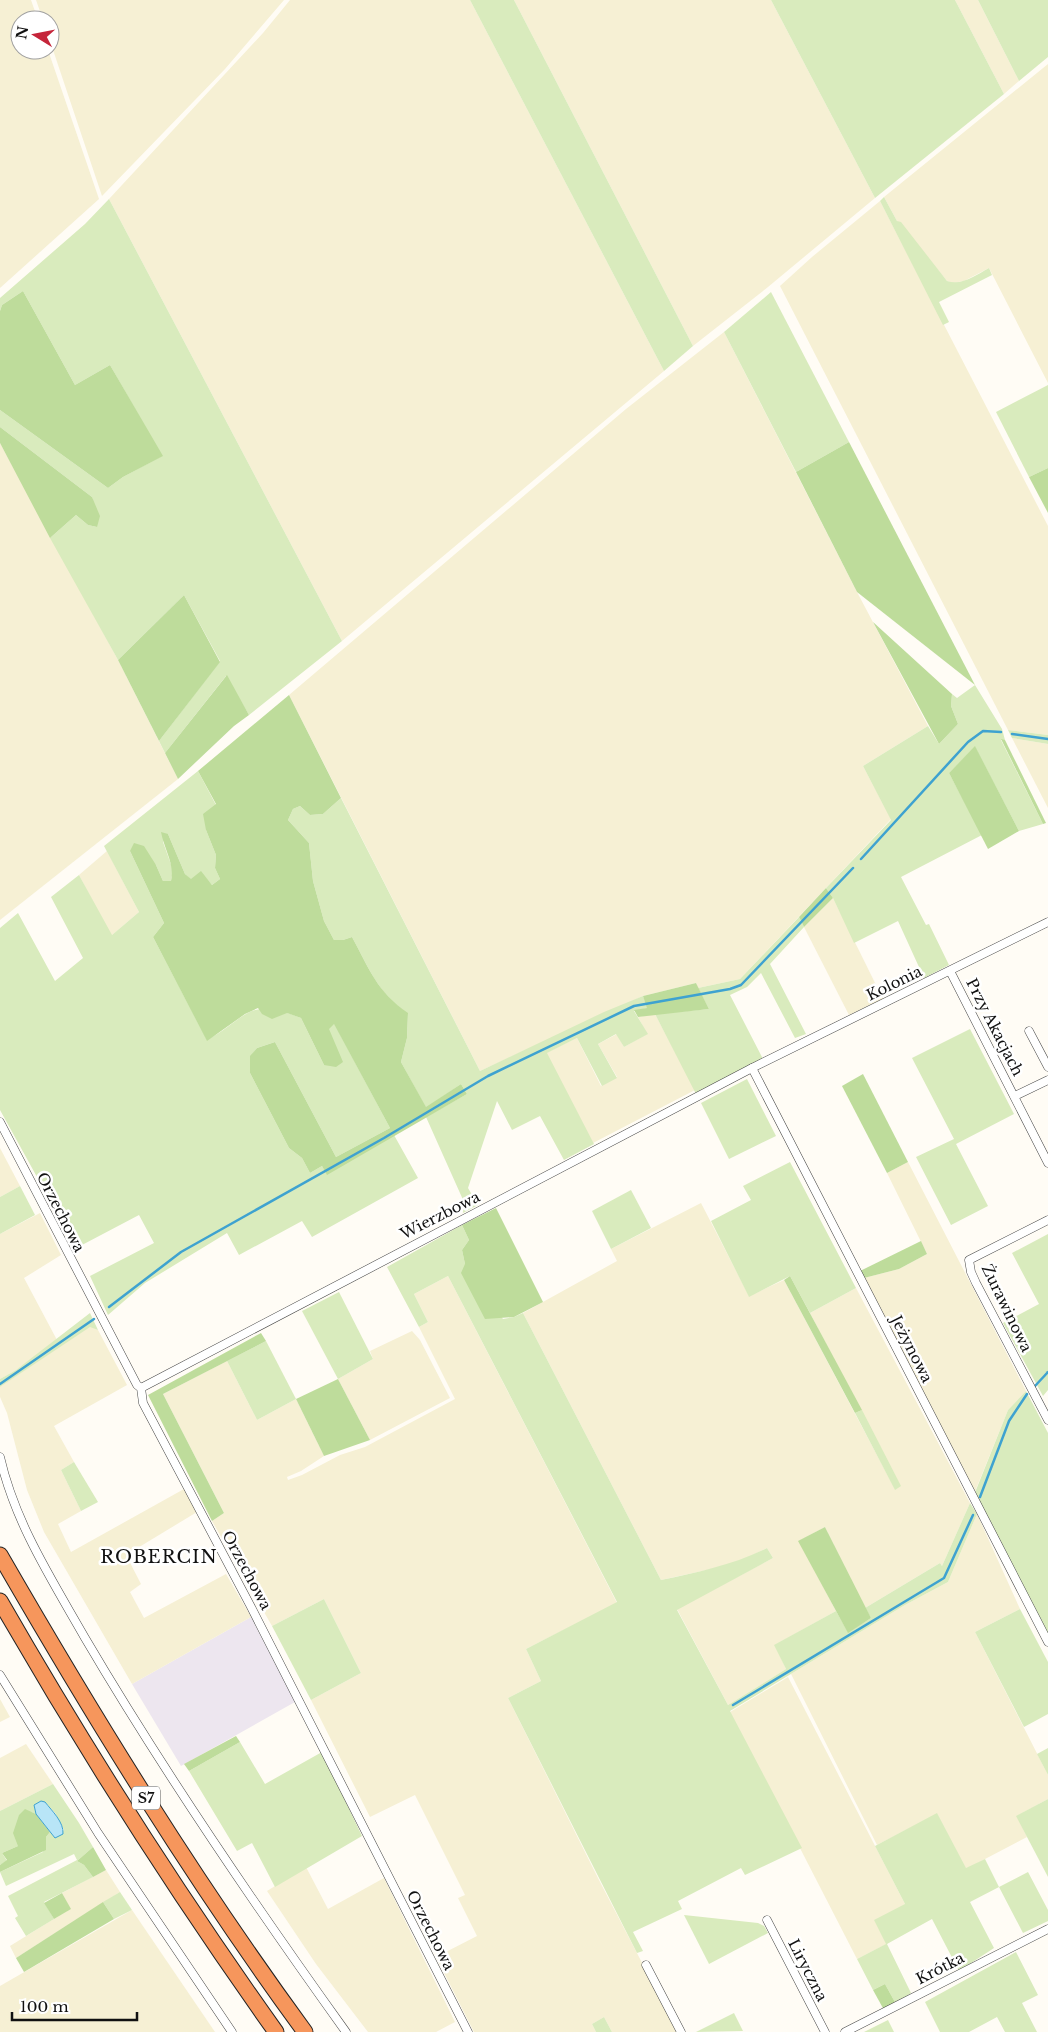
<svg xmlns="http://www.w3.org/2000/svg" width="1048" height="2032" viewBox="0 0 1048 2032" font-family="'Libre Baskerville',serif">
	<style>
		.industrial { fill: #ede6ef }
		.farmland { fill: #f6f0d4 }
		.green { fill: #d9ebbd }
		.forest { fill: #bedc9b }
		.water { fill: #b8e5f7; stroke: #3ea2d0 }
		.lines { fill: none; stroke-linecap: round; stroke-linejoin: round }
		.stream { stroke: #3ea2d0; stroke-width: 2.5 }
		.street-casing { stroke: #444; stroke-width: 9 }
		.highway-casing { stroke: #222; stroke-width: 17 }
		.street { stroke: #fff; stroke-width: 8 }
		.highway { stroke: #f6965c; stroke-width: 15 }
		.labels { text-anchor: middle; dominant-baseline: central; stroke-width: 5; stroke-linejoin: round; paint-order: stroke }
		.shield { fill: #fff; stroke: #585858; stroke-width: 1 }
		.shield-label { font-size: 14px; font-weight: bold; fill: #111 }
		.street-label { font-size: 15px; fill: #111; stroke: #fff }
		.quarter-label { font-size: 18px; letter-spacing: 1px; fill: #111; stroke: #fff }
	</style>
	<rect width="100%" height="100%" fill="#fffcf5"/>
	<polygon class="industrial" points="251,1617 295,1702 181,1766 132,1684"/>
	<g class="farmland">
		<polygon points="0,0 31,0 38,20 20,20 20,50 48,50 99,199 0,288"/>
		<polygon points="36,0 284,0 225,69 102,196 50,41 50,20 43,20"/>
		<polygon points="290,0 470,0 664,371 342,641 109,199 263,33"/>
		<polygon points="514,0 771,0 875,198 768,287 693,346"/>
		<polygon points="955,0 978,0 1019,81 1004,94"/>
		<polygon points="1048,64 1048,383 989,268 964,281 953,283 947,281 897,221 884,197"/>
		<polygon points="880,201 1048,526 1048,735 1008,730 780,286 812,257"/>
		<polygon points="724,332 857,592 928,726 863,766 891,819 740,979 698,988 696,983 643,996 480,1071 289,695 626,409"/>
		<polygon points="0,443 118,660 178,779 0,920"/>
		<polygon points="1012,738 1048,744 1048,808"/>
		<polygon points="107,851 139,912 111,936 79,875"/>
		<polygon points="833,898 883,999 849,1015 804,927"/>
		<polygon points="655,1014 695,1090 593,1143 546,1053 577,1038 601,1086 617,1077 598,1044 617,1034 624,1047 647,1034 638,1017"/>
		<polygon points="0,1148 20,1186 0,1197"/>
		<polygon points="908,1162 1026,1391 1008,1410 974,1494 864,1278 899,1269 927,1254 887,1173"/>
		<polygon points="701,1203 749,1296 784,1280 895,1489 900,1486 810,1313 856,1288 970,1503 942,1566 940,1563 865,1608 825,1527 799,1541 836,1611 775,1645 786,1669 728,1705 677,1609 773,1558 767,1548 743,1560 725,1566 661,1580 523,1313 617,1261 611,1249"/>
		<polygon points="40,1213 61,1255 24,1278 57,1340 16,1370 0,1379 0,1234"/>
		<polygon points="448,1276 617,1603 526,1649 541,1681 508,1698 599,1880 678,2032 612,2032 604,2017 592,2024 596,2032 474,2032 436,1957 477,1936 458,1898 465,1895 415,1795 370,1817 311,1700 361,1673 324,1599 272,1626 212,1521 224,1513 163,1394 227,1361 257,1420 296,1399 324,1456 301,1471 287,1477 288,1480 302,1475 340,1455 365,1447 455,1399 419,1327 428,1322 414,1294"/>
		<polygon points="90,1326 98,1330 127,1385 54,1426 74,1462 61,1470 81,1511 58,1524 71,1552 184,1489 197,1512 126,1555 141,1584 130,1592 144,1618 226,1574 251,1617 132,1684 44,1532 27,1490 7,1413 0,1397 0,1387"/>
		<polygon points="412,1331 420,1340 450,1398 370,1440 338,1379 373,1359 370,1351"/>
		<polygon points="977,1514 1020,1609 975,1632 1048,1775 1048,1799 1017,1816 1027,1837 966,1869 937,1814 877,1845 791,1674 905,1605 948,1582"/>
		<polygon points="788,1677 905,1904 887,1944 857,1959 730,1712"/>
		<polygon points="0,1699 10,1717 0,1722"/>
		<polygon points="26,1744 53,1784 0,1811 0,1758"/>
		<polygon points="306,1867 328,1909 384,1878 455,2022 436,2032 368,2032 316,1964 267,1891"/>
		<polygon points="106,1870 120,1892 16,1958 10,1946 70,1909 62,1893"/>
		<polygon points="132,1910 215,2032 0,2032 0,1986"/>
	</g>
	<g class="green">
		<polygon points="470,0 514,0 693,346 664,371"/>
		<polygon points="771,0 955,0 1004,94 875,198"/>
		<polygon points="978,0 1048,0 1048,57 1019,81"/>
		<path d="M884,197l13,24 4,1 46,59c15,5 29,-6 42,-13l3,7 -53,27 10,20 -6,3 -63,-124z"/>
		<polygon points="109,199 342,641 249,715 226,676 165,753 159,741 220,661 184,595 118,660 50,538 76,515 88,525 97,527 92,497 0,427 0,410 108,488 123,477 162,456 110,365 75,385 23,291 2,305 0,311 0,298 85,224"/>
		<polygon points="771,292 849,442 796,472 724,332"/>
		<polygon points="1048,385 1048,468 1029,477 996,412"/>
		<polygon points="975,685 1002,729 1005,740 1001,740 1043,824 1019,831 975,747 949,773 982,835 901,877 926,925 929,924 949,965 924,978 898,921 854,943 833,898 826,888 891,820 863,766 928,726 939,744 958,724 951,706 952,694 957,698"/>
		<polygon points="1008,730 1048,735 1048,744 1012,738"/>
		<path d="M198,771l18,34 -10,25 10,25 -1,13 5,11 -8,6 -8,-9 -13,4 -6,-6 -17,-40 -5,8 10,28 -2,11h-8l-7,-16 -26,-14 34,72 -11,14 54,103c42,-23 40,-44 94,-22l23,47 7,-28 -3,-8 6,-6 56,105 -54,29 -61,-115 -18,6 -6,8 -1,17 39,75 13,10 8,15 12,-7 5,8 67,-39 24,43 -106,59 -10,-16 -63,34 -12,-22 -82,50 -37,32 -18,-39 64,-33 -15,-28 -57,30 -3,8 -79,-143v-182l18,-15 37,68 28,-23 -32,-61 28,-22 33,60 27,-23 -35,-66z"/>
		<path d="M341,798l139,273 124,-59 39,-16 5,12 -14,3 14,23 -24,13 -8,-13 -18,10 19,34 -15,8 -25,-48 -30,15 47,91 -30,16 -24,-44 -28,14 -15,-29 -29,87 10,17 -15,8 1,-11 -38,-85 41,-23 -6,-10 -35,24 -25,-46 6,-24 1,-24c-31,-22 -39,-46 -56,-77l-9,3h-9l-10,-19 -11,-40 -4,-38 -21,-23 5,-11 7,-3 10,9 13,-1z"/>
		<polygon points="799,917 804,927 770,964 806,1034 795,1038 761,973 747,987 730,995 763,1059 696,1094 655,1014 709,1009 698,988 740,979"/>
		<polygon points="970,1029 1014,1114 956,1144 988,1206 951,1225 916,1157 954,1139 912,1058"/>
		<polygon points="747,1079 776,1136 729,1159 701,1103"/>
		<polygon points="790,1162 856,1288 810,1313 790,1276 749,1297 711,1221 751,1200 743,1186"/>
		<polygon points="20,1186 35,1215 0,1234 0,1197"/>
		<polygon points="631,1190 651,1228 611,1249 592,1211"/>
		<path d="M462,1225l7,15 -7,10 3,14 38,55 11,-2 9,-4 138,267c37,-8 72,-15 106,-32l6,10 -96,52 51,95 58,-36 -12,-24 62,-34 12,21 23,-14 -6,-10 75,-45 2,3 28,-63 7,11 -29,68 -43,23 -175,106 72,137 -57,27 -4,-7 -63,33 4,8 -49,23 10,19 -6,2 -129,-255 33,-17 -15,-32 91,-47 -169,-326 -34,18 14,28 -9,5 -32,-60z"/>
		<polygon points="1048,1234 1048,1390 1043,1396 1003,1323 1039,1304 1012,1253"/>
		<polygon points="339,1292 373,1359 338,1379 302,1311"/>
		<polygon points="90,1313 98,1330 90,1327 0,1387 0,1379 16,1370"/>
		<polygon points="266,1341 296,1399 257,1420 227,1361"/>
		<polygon points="1026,1391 1048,1433 1048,1635 974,1495 1008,1410"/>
		<polygon points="862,1410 901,1486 895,1490 855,1413"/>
		<polygon points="74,1462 98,1502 81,1511 61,1470"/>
		<polygon points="324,1599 361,1673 311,1700 272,1626"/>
		<polygon points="1020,1609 1048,1662 1048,1714 1024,1727 975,1632"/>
		<polygon points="240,1742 265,1784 322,1752 362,1836 275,1887 252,1843 237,1851 189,1771"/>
		<polygon points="1048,1748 1048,1775 1037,1754"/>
		<polygon points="53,1784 79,1823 93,1847 77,1861 84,1865 93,1877 44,1902 54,1919 26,1936 15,1918 18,1916 8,1896 77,1860 74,1854 6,1886 0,1872 43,1852 46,1837 50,1832 55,1838 64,1830 55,1813 45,1802 34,1805 36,1814 31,1812 18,1846 2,1853 7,1861 0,1865 0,1811"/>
		<polygon points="1048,1799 1048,1877 1016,1816"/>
		<polygon points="937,1813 966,1868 985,1859 999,1887 1028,1872 1048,1910 1048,1921 1023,1933 999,1887 970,1902 994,1948 959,1971 932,1919 887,1944 911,1993 896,2004 885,1984 873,1990 857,1959 886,1944 874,1920 905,1904 875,1846"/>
		<polygon points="120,1892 132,1910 114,1919 103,1902"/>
		<polygon points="684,1915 758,1923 764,1926 768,1933 709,1964"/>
		<polygon points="1016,1952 1038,1995 1022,2003 1037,2032 1005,2032 997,2017 969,2032 940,2032 925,2002"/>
		<polygon points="734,2013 743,2031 696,2032"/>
		<polygon points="604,2017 612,2032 596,2032 592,2024"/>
		<polygon points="888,2020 894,2032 864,2032"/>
	</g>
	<g class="forest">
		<polygon points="23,291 75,385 110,365 163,456 123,477 108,488 0,410 0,311 2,305"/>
		<polygon points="0,427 92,497 100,516 97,527 88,525 76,515 50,538 0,443"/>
		<polygon points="849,442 975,685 857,592 796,472"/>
		<polygon points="1048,468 1048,513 1029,477"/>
		<polygon points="184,595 220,662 159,741 118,660"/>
		<polygon points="873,622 952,694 951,706 958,724 939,744"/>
		<polygon points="227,675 249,715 234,726 178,779 165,753"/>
		<path d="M289,695l52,103 -18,16 -13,1 -10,-9 -7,3 -5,11 21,23 4,38 11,40 10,19h9l9,-3c17,31 25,55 56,76l-1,25 -6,24 25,45 35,-23 6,10 -140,81 -5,-9 -12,7 -8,-15 -13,-10 -39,-75v-17l7,-8 18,-6 61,115 54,-29 -56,-104 -5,5 14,33 -7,5 -12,-2 -23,-47 -14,-5 -15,6 -10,-5 -4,-6 -13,6 -38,27 -54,-104 11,-14 -34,-72 4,-8 10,3 12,19 7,16h8c4,-17 -7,-32 -10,-49l7,2 17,40 6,5 10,-8 11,14 8,-6 -5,-11 1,-13 -10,-25 -3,-16 13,-10 -18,-33z"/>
		<polygon points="1001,739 1005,740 1046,823 1043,824"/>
		<polygon points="975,746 1019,831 988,849 949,773"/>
		<polygon points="826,888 833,898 804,927 799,917"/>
		<polygon points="696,983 709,1009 638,1017 634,1010 647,1008 643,996"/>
		<polygon points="863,1074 908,1162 887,1173 842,1086"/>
		<polygon points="496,1208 543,1302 514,1317 485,1319 461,1273 465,1264 462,1250 469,1240 462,1225"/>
		<polygon points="921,1241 927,1254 899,1269 864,1278 860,1271"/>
		<polygon points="790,1276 862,1410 855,1413 784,1280"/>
		<polygon points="261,1333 266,1341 163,1394 224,1513 212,1521 148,1395"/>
		<polygon points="338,1379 370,1440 324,1456 296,1399"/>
		<polygon points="825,1527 871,1618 848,1633 798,1541"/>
		<polygon points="236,1736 240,1742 189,1771 184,1764"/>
		<polygon points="25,1809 36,1814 50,1832 46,1837 46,1850 0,1872 0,1865 7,1860 2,1853 18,1846 13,1833 19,1815"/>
		<polygon points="93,1847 106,1870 93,1877 84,1865 77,1861"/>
		<polygon points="62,1893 71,1909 54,1919 44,1903"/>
		<polygon points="103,1902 114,1919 24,1972 16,1958"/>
		<polygon points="885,1984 896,2004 884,2010 873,1990"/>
	</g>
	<path class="water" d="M41,1801l4,1c7,9 19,20 18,32l-8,4 -19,-24 -2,-9z"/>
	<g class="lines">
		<g class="stream">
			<polyline points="1012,734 1048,739"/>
			<polyline points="861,859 968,742 983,731 1001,732"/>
			<polyline points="109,1307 181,1252 384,1138 488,1076 634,1006 730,989 741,985 853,868"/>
			<polyline points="0,1384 94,1319"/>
			<polyline points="1035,1386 1048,1372"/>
			<polyline points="980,1497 1009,1421 1027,1394"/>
			<polyline points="733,1705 944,1578 973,1515"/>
		</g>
		<defs>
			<g id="street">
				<polyline points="950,971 1048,1163"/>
				<polyline points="1029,1031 1048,1067"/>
				<polyline points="752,1068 1048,1642"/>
				<polyline points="1015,1096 1048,1080"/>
				<polyline points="0,1122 137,1385 141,1388 143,1403 250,1605 468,2032"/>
				<polyline points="1048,1220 969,1260 971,1272 976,1283 1048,1420"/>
				<polyline points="141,1388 752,1068 1048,922"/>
				<path d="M0,1457c15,66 52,123 85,181 80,136 169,266 261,394"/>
				<polyline points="0,1675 98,1833 232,2032"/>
				<polyline points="767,1920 825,2032"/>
				<polyline points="646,1965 681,2032"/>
				<polyline points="845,2032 1048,1929"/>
			</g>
			<g id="highway">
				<path d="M0,1555c94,163 193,324 305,477"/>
				<path d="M0,1601c85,148 177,292 276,431"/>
			</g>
		</defs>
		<use href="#street" class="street-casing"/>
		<use href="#highway" class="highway-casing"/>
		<use href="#street" class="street"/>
		<use href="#highway" class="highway"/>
	</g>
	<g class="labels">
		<rect class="shield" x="132" y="1786.5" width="28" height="23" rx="4"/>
		<g class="shield-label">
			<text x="146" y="1798">S7</text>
		</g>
		<g class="street-label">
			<text transform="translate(894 983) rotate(-26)">Kolonia</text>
			<text transform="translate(995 1027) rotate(63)">Przy Akacjach</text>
			<text transform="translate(61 1212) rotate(63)">Orzechowa</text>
			<text transform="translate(440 1215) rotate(-27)">Wierzbowa</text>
			<text transform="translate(1007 1308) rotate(64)">Żurawinowa</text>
			<text transform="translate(912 1349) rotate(63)">Jeżynowa</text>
			<text transform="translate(247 1570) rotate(62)">Orzechowa</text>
			<text transform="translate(431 1930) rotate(63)">Orzechowa</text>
			<text transform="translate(940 1968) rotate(-27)">Krótka</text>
			<text transform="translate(808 1970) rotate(63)">Liryczna</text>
		</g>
		<g class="quarter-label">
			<text x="159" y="1557">ROBERCIN</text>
		</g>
	</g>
	<g transform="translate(35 35) rotate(280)"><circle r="24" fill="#ffffff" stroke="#a0a0a0"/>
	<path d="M0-4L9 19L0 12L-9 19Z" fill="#c5253a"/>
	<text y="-8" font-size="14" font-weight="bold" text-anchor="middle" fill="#111111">N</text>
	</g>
	<path d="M12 2012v8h125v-8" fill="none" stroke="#111111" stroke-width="2.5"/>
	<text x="20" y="2012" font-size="15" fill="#111111" stroke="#ffffff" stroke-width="4" paint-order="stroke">100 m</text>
</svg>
